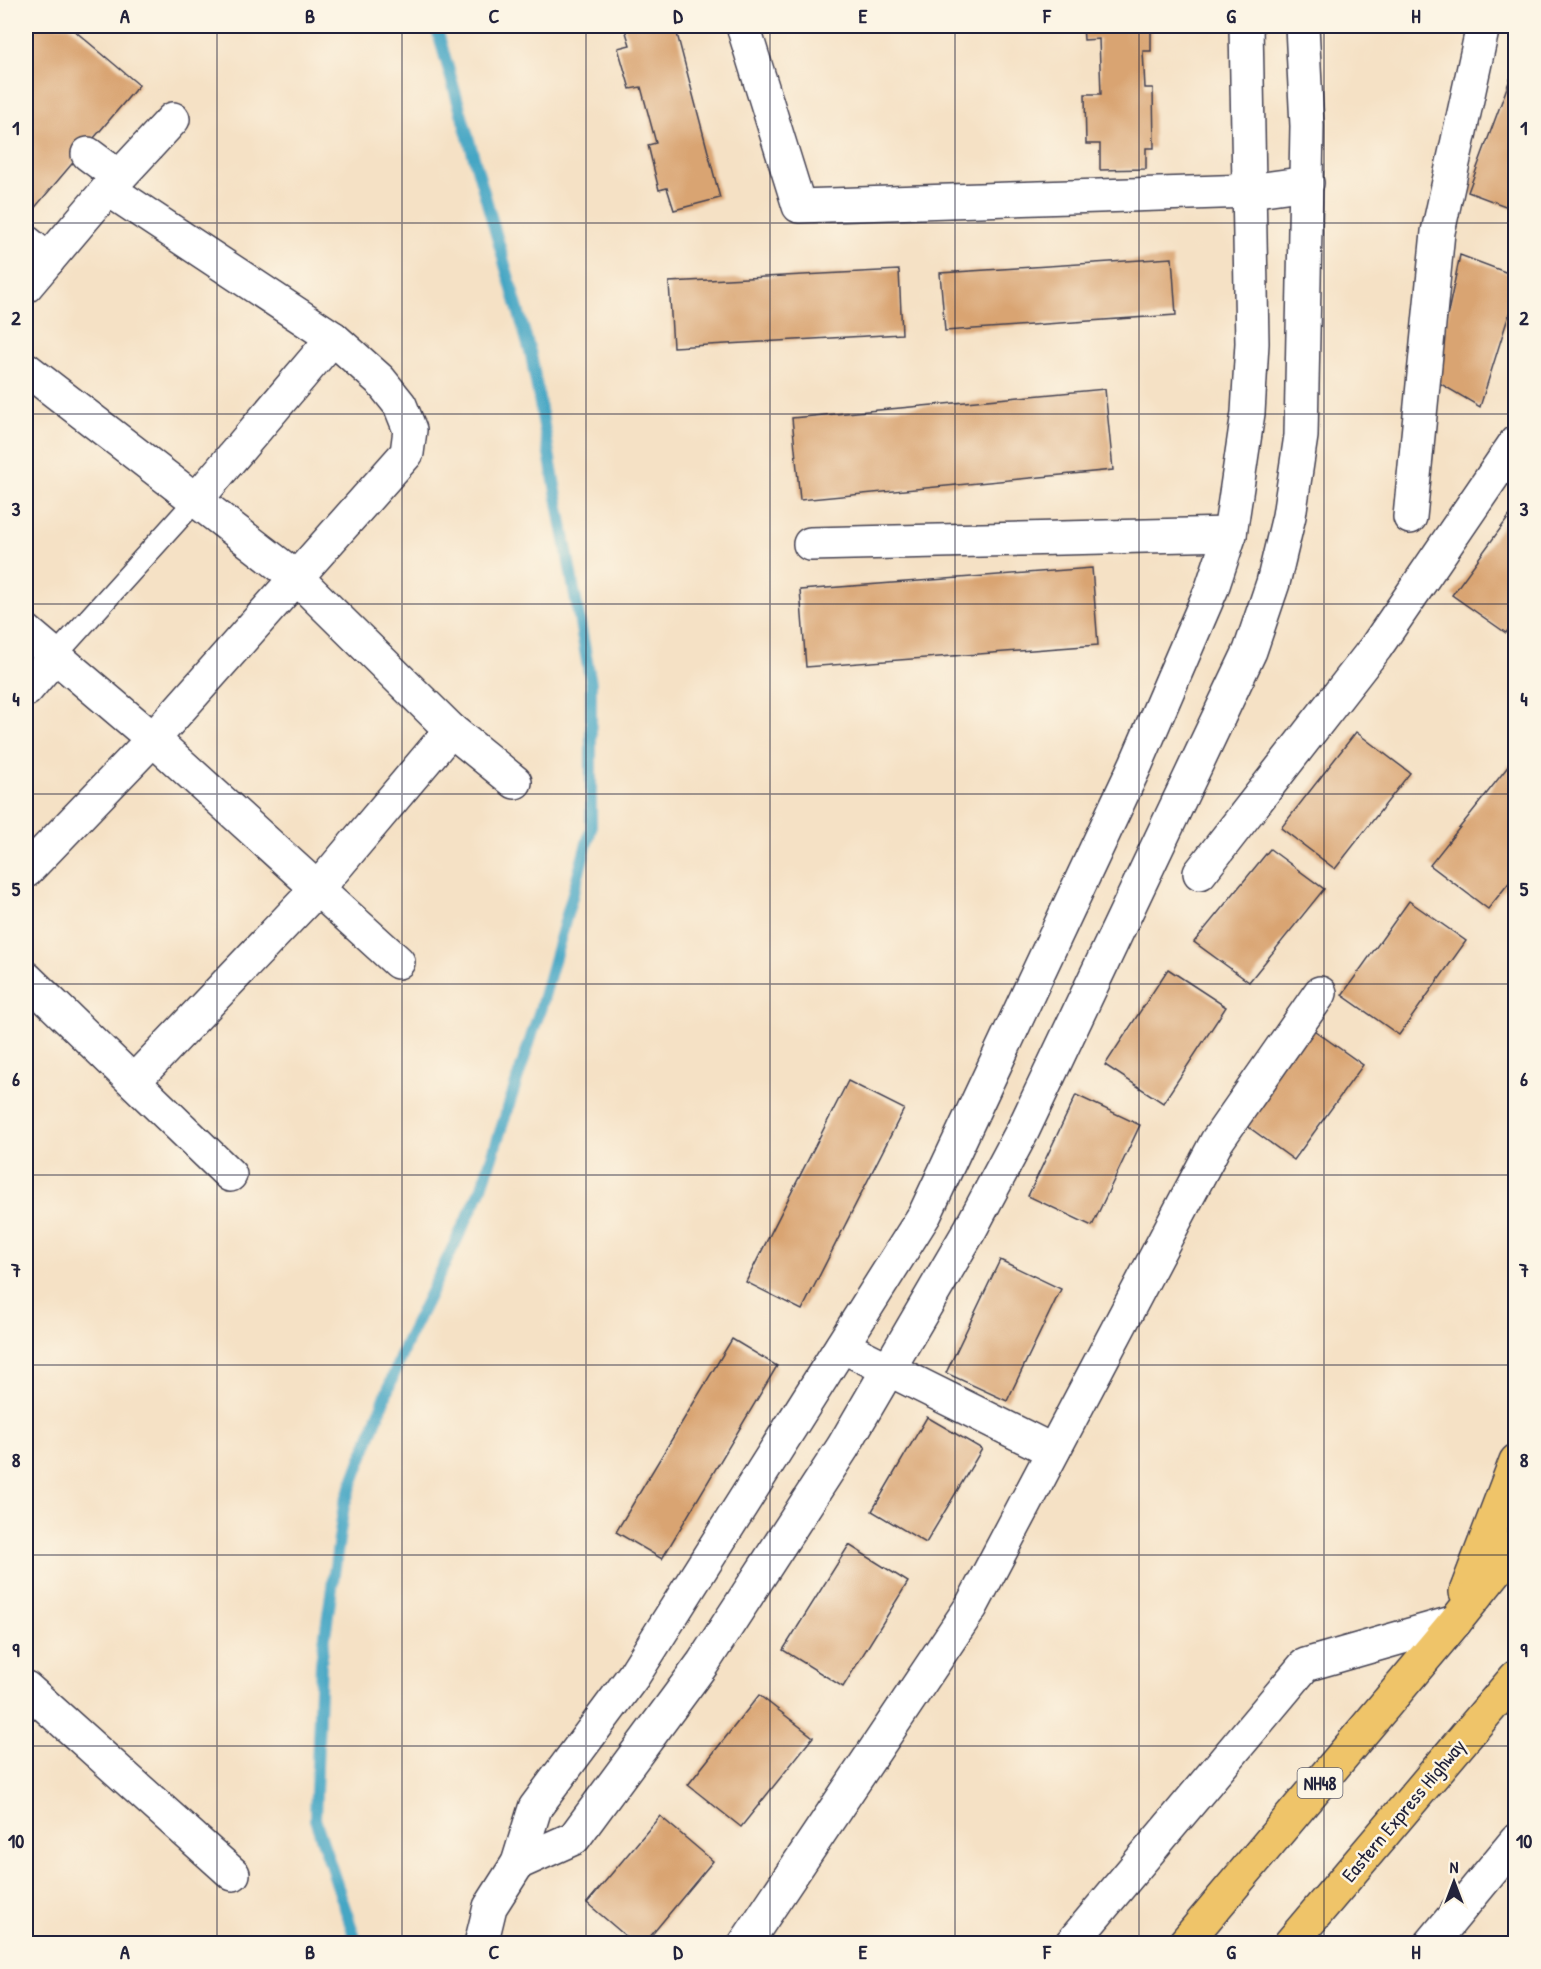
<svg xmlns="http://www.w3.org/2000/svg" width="1541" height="1969" viewBox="0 0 1541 1969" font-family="'Patrick Hand',sans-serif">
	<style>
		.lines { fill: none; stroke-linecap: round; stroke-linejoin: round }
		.stream { stroke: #44a6c4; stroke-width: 12 }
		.building { fill: #d9a472 }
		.service-casing { stroke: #423f50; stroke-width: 24 }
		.minor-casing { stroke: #423f50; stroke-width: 36 }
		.tertiary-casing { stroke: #423f50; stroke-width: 36 }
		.trunk-casing { stroke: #423f50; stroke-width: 36 }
		.service { stroke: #fff; stroke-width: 21 }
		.minor { stroke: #fff; stroke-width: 33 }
		.tertiary { stroke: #fff; stroke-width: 33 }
		.trunk { stroke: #efc469; stroke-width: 33 }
		.grid { fill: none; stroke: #22223b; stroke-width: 1.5; stroke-opacity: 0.55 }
		.labels { text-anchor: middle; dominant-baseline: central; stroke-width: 5; stroke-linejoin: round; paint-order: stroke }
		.shield { fill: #fcf5e5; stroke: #63616e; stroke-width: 1.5 }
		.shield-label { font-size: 18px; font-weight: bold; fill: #22223b }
		.street-label { font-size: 20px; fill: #22223b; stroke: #fcf5e5 }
		.neatline { fill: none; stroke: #22223b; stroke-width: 2 }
		.grid-label { font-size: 20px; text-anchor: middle; font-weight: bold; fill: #22223b }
	</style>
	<rect width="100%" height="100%" fill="#fcf5e5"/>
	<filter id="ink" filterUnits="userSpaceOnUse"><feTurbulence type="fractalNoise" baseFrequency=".0167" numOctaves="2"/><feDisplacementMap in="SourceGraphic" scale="12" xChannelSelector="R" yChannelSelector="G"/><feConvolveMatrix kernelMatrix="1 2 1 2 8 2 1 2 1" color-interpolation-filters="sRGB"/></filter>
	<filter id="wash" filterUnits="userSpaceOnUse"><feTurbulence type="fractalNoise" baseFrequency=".008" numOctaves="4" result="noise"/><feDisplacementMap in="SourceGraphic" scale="24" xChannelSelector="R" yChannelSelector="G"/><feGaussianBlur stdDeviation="1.35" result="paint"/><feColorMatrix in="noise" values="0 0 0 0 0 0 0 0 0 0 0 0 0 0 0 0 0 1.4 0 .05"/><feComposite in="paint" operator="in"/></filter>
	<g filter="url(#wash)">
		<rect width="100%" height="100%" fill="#f5e1c5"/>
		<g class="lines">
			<polyline class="stream" points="357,1944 315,1819 321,1663 344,1505 405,1345 481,1190 541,1007 591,829 591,683 531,355 436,26"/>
		</g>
		<g id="blocks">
			<g class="building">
				<polygon points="28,26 69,26 139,85 26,218 26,28"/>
				<polygon points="624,26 675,26 720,198 674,210 667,188 659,190 648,145 656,143 641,87 630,89 618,48 630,45"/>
				<polygon points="1083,26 1151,26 1151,51 1143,51 1145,88 1153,88 1154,148 1146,148 1146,169 1100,170 1100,144 1086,144 1085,94 1101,94 1099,39 1084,40"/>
				<polygon points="1515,66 1516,66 1516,210 1468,192"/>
				<polygon points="1460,255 1516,276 1516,292 1480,407 1434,380"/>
				<polygon points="1172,258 1176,315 945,331 940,273"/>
				<polygon points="899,270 902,334 673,347 669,282"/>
				<polygon points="1105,389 1113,470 800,500 792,418"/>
				<polygon points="1516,507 1516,619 1506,633 1452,595"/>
				<polygon points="1092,568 1098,645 806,667 800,590"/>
				<polygon points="1356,732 1410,773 1335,869 1281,828"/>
				<polygon points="1510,764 1516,768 1516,874 1488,909 1430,865"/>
				<polygon points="1270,849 1324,889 1249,982 1194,942"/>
				<polygon points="1409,901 1466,941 1399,1035 1342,995"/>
				<polygon points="1168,969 1226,1007 1163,1103 1105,1065"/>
				<polygon points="1308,1026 1363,1065 1294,1160 1239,1120"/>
				<polygon points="848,1081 904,1109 802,1310 746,1282"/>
				<polygon points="1076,1095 1140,1125 1092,1226 1028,1196"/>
				<polygon points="1000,1260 1061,1289 1007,1401 946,1373"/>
				<polygon points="732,1339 777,1366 662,1559 616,1532"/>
				<polygon points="927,1417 982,1449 926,1543 872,1511"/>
				<polygon points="849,1545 908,1582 843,1687 783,1650"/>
				<polygon points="759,1695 813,1737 741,1827 688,1785"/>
				<polygon points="660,1816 713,1861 644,1944 635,1944 587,1903"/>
			</g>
		</g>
	</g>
	<g filter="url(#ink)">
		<use href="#blocks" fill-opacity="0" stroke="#423f50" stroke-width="1.5"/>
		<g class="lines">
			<defs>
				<polyline id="service" points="55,656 196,500"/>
				<g id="minor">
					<polyline points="743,26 799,206 1250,191 1307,183"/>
					<polyline points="88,154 119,177"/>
					<polyline points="26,242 48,260"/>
					<polyline points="26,286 108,189 173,119"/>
					<polyline points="26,369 298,579 451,730 318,888 134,1081"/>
					<polyline points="196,500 333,338"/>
					<polyline points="1410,517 1438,232 1483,26"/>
					<polyline points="810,544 1230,534"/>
					<polyline points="26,631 153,739 398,962"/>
					<polyline points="26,690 55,656"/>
					<polyline points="451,730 515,782"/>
					<polyline points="26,871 153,739 407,453 410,430 400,405 380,380 333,338 108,189"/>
					<polyline points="1200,873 1376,647 1516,442"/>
					<polyline points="26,978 230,1175"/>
					<polyline points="842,1346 1053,1451"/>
					<polyline points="26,1688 233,1874"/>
					<polyline points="745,1944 971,1607 1217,1141 1320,993"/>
				</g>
				<g id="tertiary">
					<polyline points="518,1863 574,1838 703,1663 843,1447 971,1228 1023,1130 1250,651 1273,583 1289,516 1301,436 1307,126 1302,26"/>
					<polyline points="481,1944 490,1907 518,1863 535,1808 634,1675 925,1214 1136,764 1212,588 1230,534 1248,413 1252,343 1246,26"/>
					<polyline points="1071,1944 1305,1665 1455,1622"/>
					<polyline points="1431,1944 1516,1841"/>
				</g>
				<g id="trunk">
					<polyline points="1466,1592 1516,1461"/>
					<polyline points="1184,1944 1455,1622 1516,1546"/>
					<polyline points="1290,1944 1516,1677"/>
				</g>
			</defs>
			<use href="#service" class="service-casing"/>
			<use href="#minor" class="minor-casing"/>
			<use href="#tertiary" class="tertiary-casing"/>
			<use href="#trunk" class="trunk-casing"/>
			<use href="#service" class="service"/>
			<use href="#minor" class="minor"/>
			<use href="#tertiary" class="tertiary"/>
			<use href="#trunk" class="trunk"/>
		</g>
	</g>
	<path class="grid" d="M217,26v1918M402,26v1918M586,26v1918M770,26v1918M955,26v1918M1139,26v1918M1324,26v1918M26,223h1490M26,414h1490M26,604h1490M26,794h1490M26,984h1490M26,1175h1490M26,1365h1490M26,1555h1490M26,1746h1490"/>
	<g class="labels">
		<rect class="shield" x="1297.5" y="1768" width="45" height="30" rx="4.5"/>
		<g class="shield-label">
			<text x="1320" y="1783">NH48</text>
		</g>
		<g class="street-label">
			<text transform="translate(1403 1810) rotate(-50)">Eastern Express Highway</text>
		</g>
	</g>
	<rect width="1541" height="1969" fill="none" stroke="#fcf5e5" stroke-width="66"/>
	<g transform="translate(1454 1882)" stroke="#fcf5e5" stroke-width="4.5" paint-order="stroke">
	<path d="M0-4.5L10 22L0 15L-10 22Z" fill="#22223b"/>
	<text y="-9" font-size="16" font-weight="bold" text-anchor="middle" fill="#22223b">N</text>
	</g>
	<rect x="33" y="33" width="1475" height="1903" class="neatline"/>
	<g class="grid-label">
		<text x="125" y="23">A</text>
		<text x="310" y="23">B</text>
		<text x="494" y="23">C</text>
		<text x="678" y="23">D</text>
		<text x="863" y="23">E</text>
		<text x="1047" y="23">F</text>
		<text x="1231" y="23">G</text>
		<text x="1416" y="23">H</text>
		<text x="16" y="135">1</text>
		<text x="1524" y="135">1</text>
		<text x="16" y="325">2</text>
		<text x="1524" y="325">2</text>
		<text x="16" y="516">3</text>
		<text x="1524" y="516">3</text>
		<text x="16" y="706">4</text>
		<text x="1524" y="706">4</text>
		<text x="16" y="896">5</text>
		<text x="1524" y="896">5</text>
		<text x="16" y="1086">6</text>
		<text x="1524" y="1086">6</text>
		<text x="16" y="1277">7</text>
		<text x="1524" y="1277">7</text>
		<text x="16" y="1467">8</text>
		<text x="1524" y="1467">8</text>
		<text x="16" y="1657">9</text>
		<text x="1524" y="1657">9</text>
		<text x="16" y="1848">10</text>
		<text x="1524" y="1848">10</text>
		<text x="125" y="1959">A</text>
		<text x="310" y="1959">B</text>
		<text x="494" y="1959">C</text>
		<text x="678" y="1959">D</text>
		<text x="863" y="1959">E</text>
		<text x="1047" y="1959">F</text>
		<text x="1231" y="1959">G</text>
		<text x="1416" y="1959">H</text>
	</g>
</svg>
